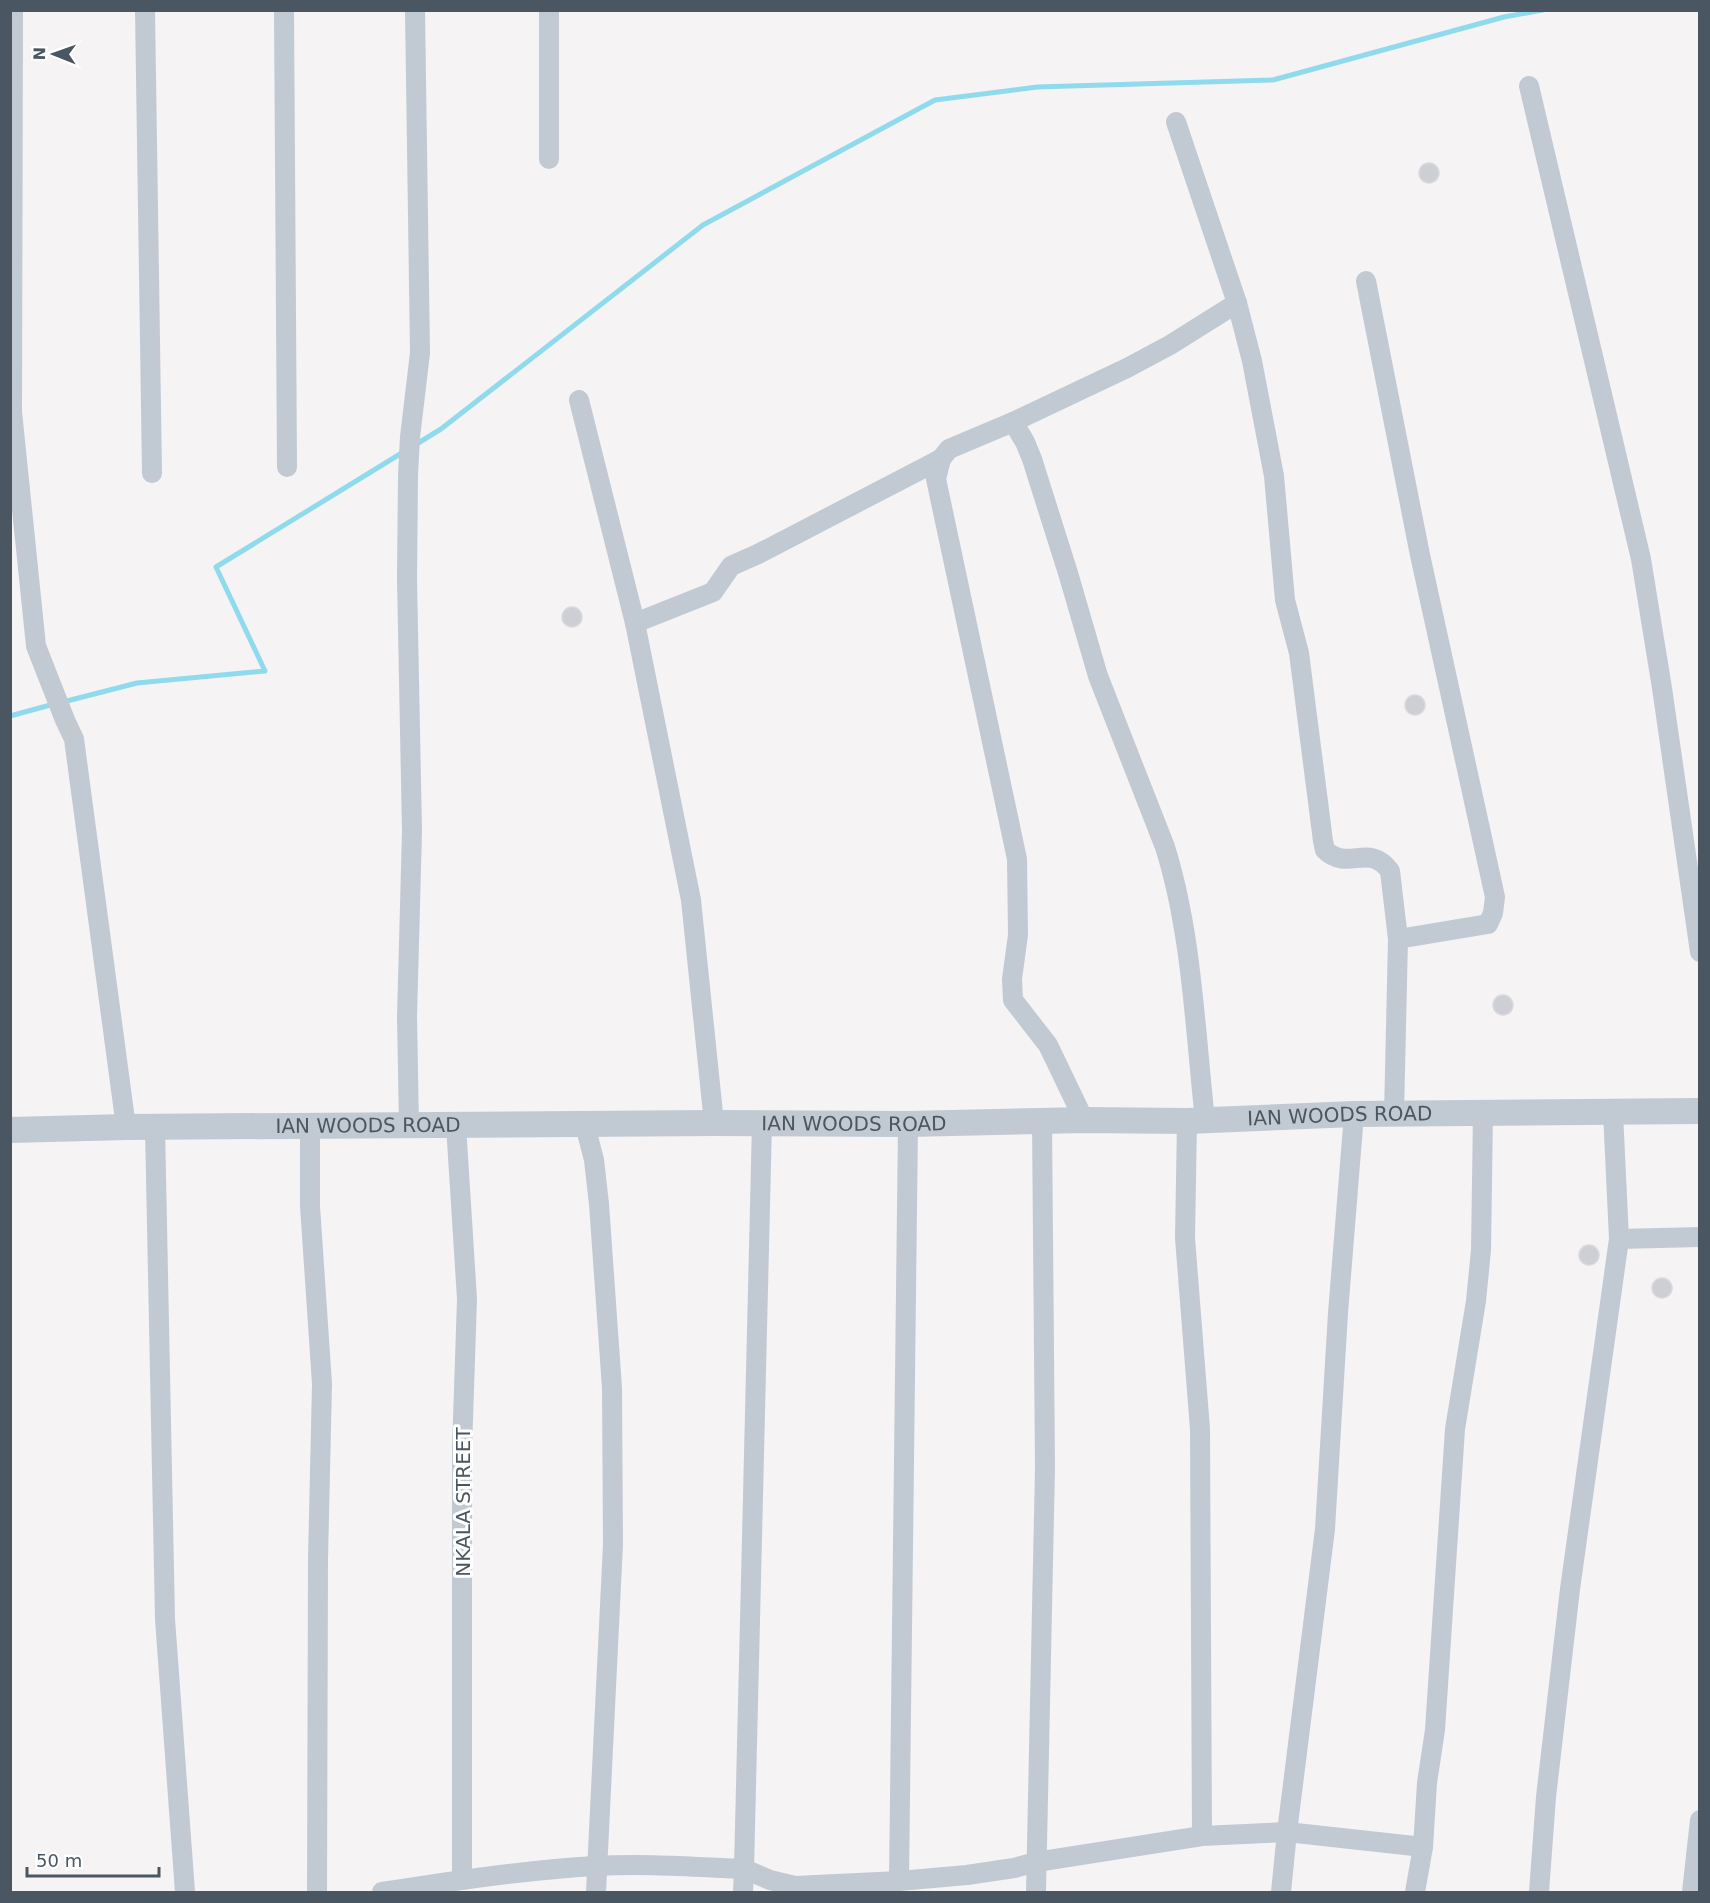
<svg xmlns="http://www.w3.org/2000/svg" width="1710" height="1903" viewBox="0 0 1710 1903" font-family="'DejaVu Sans',sans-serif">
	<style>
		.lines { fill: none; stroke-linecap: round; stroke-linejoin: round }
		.stream { stroke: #90daee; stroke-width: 5 }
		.building { fill: #cdcfd5; stroke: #d7d9de; stroke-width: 1.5 }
		.minor { stroke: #c1cad2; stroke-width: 20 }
		.tertiary { stroke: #c1cad2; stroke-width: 26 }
		.labels { text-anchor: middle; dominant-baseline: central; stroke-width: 6; stroke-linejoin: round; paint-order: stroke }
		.street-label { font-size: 20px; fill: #4a5661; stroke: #fff }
	</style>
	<rect width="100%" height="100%" fill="#f5f3f3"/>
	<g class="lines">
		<g class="stream">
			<polyline points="415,445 441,429 703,225 935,100 1037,87 1273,80 1504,17 1543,10"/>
			<polyline points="63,702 137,683 265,671 216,567 405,451"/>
			<polyline points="10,716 54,704"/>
		</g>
	</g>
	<g class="building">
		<circle cx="1429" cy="173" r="10"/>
		<circle cx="572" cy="617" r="10"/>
		<circle cx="1415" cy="705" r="10"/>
		<circle cx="1503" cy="1005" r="10"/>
		<circle cx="1589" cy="1255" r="10"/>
		<circle cx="1662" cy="1288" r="10"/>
	</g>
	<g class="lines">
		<g class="minor">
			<polyline points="13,10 12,412 36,646 65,720 74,739 126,1127"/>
			<polyline points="145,10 152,473"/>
			<polyline points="284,10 287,467"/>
			<polyline points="1529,86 1641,559 1662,688 1700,952"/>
			<path d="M1176,122l61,181 15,58 22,115 11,124 14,53 24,188 2,9c23,22 44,-8 65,21l8,68"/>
			<polyline points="549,159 549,10"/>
			<polyline points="1366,281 1420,555 1495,897 1493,913 1488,924 1398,939 1394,1115"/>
			<polyline points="579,400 635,623 691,900 714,1123"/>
			<polyline points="1013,422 1127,368 1170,345 1237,303"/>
			<polyline points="635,623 713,592 731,566 758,554 941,459"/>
			<path d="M1084,1120l-36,-75 -35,-45 -1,-21 6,-44 -1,-76 -81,-380 5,-20 8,-10 64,-27 12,20 7,17 36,114 30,103 67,171c27,86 30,183 40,273"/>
			<polyline points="1187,1121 1185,1238 1200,1429 1202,1836"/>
			<polyline points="409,1125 407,1017 412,831 407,579 408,475 410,437 420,353 415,10"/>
			<polyline points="456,1125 467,1299 462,1449 462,1880"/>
			<polyline points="585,1125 594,1160 599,1204 612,1388 613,1544 596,1892"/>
			<polyline points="310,1126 310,1206 322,1384 318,1559 317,1892"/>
			<polyline points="155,1127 165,1619 185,1892"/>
			<polyline points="1619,1239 1700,1237"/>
			<polyline points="899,1881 908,1124"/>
			<path d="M382,1892c71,-11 143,-22 214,-26 49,-3 99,1 148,3l18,-746"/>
			<polyline points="743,1892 744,1869 770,1880 795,1886 899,1881 967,1875 1014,1868 1036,1862 1202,1836 1287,1832 1423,1847 1427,1783 1435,1730 1455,1429 1476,1301 1481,1250 1483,1113"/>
			<polyline points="1036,1892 1045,1468 1042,1120"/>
			<polyline points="1281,1892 1287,1832 1325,1529 1338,1313 1354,1114"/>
			<polyline points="1415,1892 1423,1847"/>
			<polyline points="1539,1892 1546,1797 1570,1589 1619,1239 1613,1112"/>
			<polyline points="1692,1892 1700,1820"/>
		</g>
		<path class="tertiary" id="s1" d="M10,1130l116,-3 588,-4 194,1 176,-4 103,1 167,-7 346,-3"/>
	</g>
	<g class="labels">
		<g class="street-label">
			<text stroke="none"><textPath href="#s1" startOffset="1330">IAN WOODS ROAD</textPath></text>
			<text stroke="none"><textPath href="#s1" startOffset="844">IAN WOODS ROAD</textPath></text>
			<text stroke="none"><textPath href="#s1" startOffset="358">IAN WOODS ROAD</textPath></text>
			<text transform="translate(463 1502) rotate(-90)">NKALA STREET</text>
		</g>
	</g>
	<rect width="1710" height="1903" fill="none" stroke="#4a5661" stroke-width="24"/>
	<g transform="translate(54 54) rotate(271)" stroke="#ffffff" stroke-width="4.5" paint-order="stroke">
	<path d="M0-4.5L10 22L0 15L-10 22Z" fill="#4a5661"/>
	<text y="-9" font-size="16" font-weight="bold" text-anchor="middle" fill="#4a5661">N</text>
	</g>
	<path d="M27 1867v9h132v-9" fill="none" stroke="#4a5661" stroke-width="3"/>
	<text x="36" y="1867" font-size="18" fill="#4a5661" stroke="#ffffff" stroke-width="4.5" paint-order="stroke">50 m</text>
</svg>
